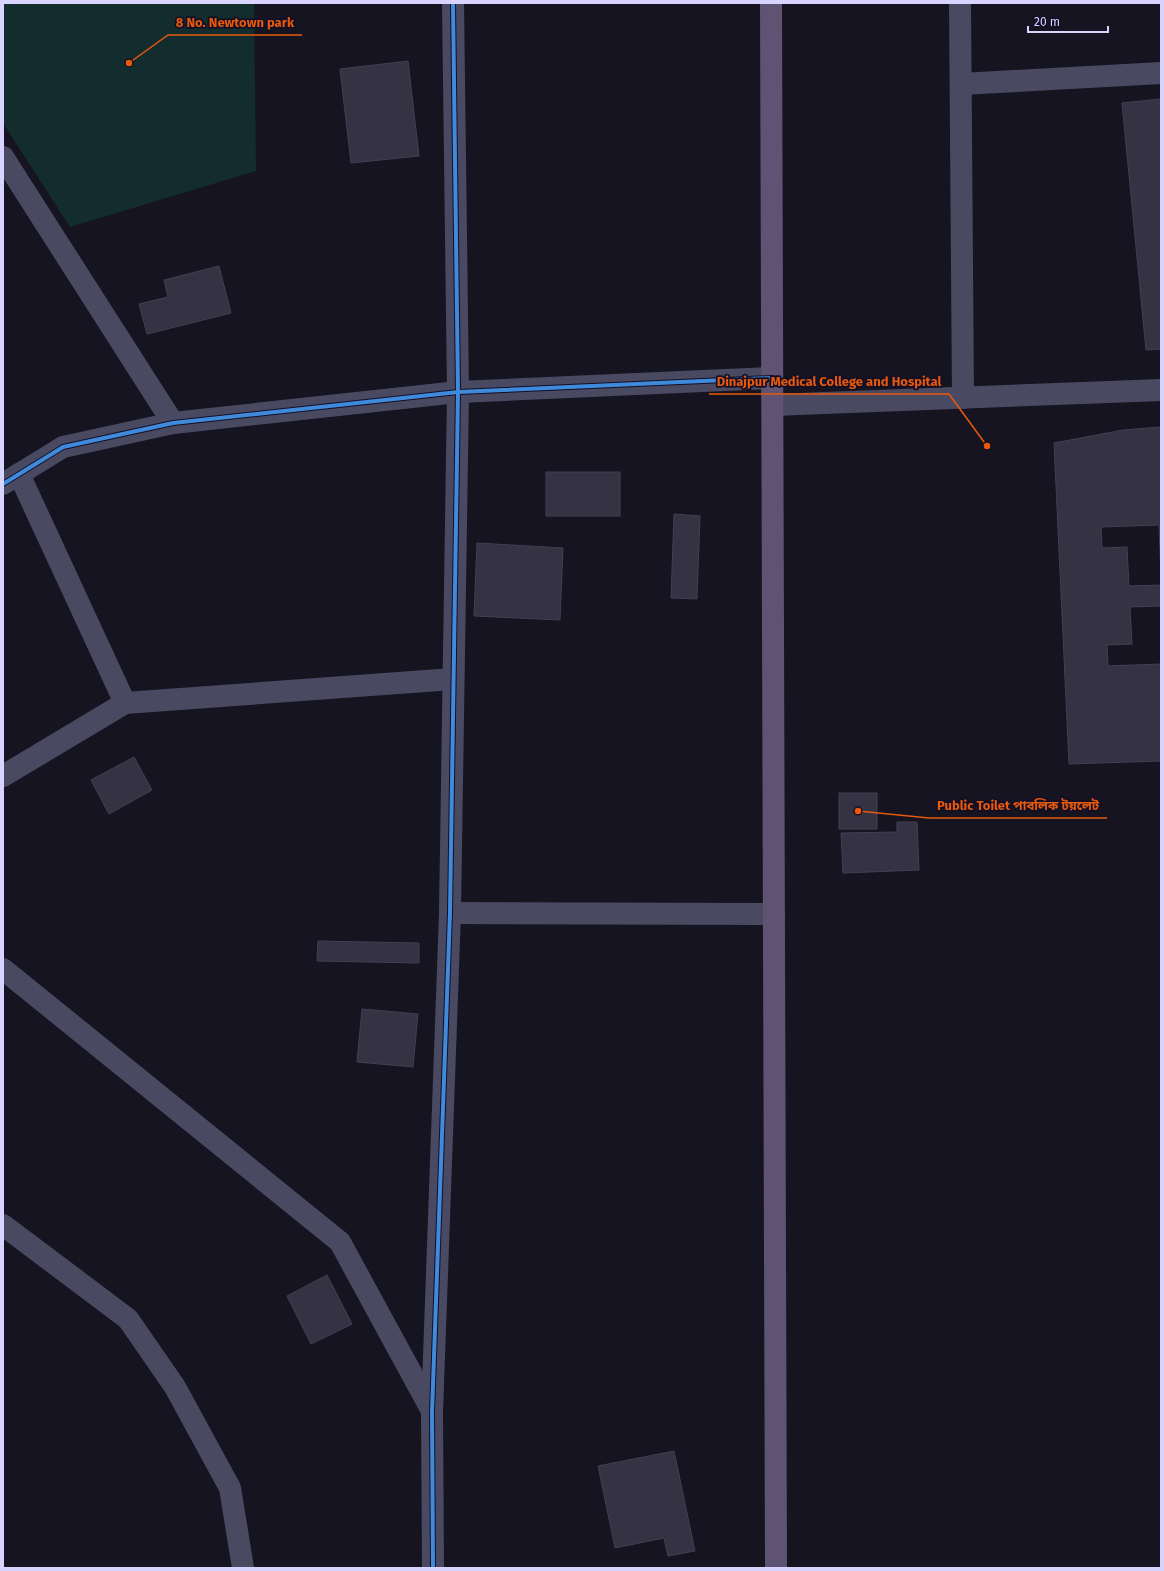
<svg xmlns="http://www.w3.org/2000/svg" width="1164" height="1571" viewBox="0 0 1164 1571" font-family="'Fira Sans','Noto Sans Bengali',sans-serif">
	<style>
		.green { fill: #132c2d }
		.building { fill: #343243; stroke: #433f54 }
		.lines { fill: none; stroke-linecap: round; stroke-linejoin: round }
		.minor { stroke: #4a4962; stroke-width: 22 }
		.major { stroke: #5e5373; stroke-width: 22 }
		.cycleway-casing { stroke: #130f26; stroke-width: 6 }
		.cycleway { stroke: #408adc; stroke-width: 4 }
		.leader { fill: none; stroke: #e8590c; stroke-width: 1.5 }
		.callout-dot { fill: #e8590c; stroke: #130f26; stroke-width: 1.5 }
		.callout-label { font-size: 13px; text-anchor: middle; font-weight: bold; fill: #e8590c; stroke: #130f26; stroke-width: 3.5; stroke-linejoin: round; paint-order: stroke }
	</style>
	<rect width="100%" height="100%" fill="#161421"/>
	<polygon class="green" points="3,3 254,3 256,171 70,227 3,123"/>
	<g class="building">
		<polygon points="408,61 419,156 351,163 340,69"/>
		<polygon points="1161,99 1161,349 1146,350 1122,103"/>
		<polygon points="219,266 231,313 147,334 139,304 168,297 164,280"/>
		<polygon points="1161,427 1161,576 1159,525 1101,527 1102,548 1127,547 1129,586 1161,585 1161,606 1130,607 1132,644 1107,645 1108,666 1161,664 1161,761 1069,764 1054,443 1123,430"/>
		<rect x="546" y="472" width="74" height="44"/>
		<polygon points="674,514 700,516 697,599 671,598"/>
		<polygon points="477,543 563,548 560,620 474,616"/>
		<polygon points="134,757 152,790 109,814 91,780"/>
		<rect x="839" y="793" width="38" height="36"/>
		<polygon points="897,822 917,822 919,870 843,873 841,833 897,832"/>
		<polygon points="318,941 419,943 419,963 317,961"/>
		<polygon points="362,1009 418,1014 413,1067 357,1062"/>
		<polygon points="327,1275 352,1324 311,1344 287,1296"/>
		<polygon points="674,1451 695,1551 668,1556 664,1538 615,1548 598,1466"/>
	</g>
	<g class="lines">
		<g class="minor">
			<polyline points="960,3 963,398"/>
			<polyline points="961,84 1161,73"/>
			<polyline points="3,157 173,423"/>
			<polyline points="773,405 1161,390"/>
			<polyline points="3,484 63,447 173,423 458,392 772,378"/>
			<polyline points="125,703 453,679"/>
			<polyline points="3,776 125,703 19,474"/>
			<polyline points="450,913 774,914"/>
			<polyline points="3,969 340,1242 432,1411"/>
			<polyline points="3,1225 128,1319 175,1387 230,1488 243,1568"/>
			<polyline points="433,1568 432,1412 450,913 458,392 453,3"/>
		</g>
		<polyline class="major" points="771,3 776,1568"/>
		<defs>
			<g id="cycleway">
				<polyline points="3,484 63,447 173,423 458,392 772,378"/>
				<polyline points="433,1568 432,1412 450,913 458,392 453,3"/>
			</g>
		</defs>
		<use href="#cycleway" class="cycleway-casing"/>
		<use href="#cycleway" class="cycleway"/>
	</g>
	<path class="leader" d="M129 63L168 35H302M987 446L949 394H709M858 811L929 818H1107"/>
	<g class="callout-dot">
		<circle cx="129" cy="63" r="4"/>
		<circle cx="987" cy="446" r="4"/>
		<circle cx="858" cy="811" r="4"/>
	</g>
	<g class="callout-label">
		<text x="235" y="27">8 No. Newtown park</text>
		<text x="829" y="386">Dinajpur Medical College and Hospital</text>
		<text x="1018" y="810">Public Toilet পাবলিক টয়লেট</text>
	</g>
	<rect width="1164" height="1571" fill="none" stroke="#d9d4ff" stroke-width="8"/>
	<path d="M1028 26v6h80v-6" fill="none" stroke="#d9d4ff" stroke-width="2"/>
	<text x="1034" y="26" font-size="12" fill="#d9d4ff" stroke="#130f26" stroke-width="3" paint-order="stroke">20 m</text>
</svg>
